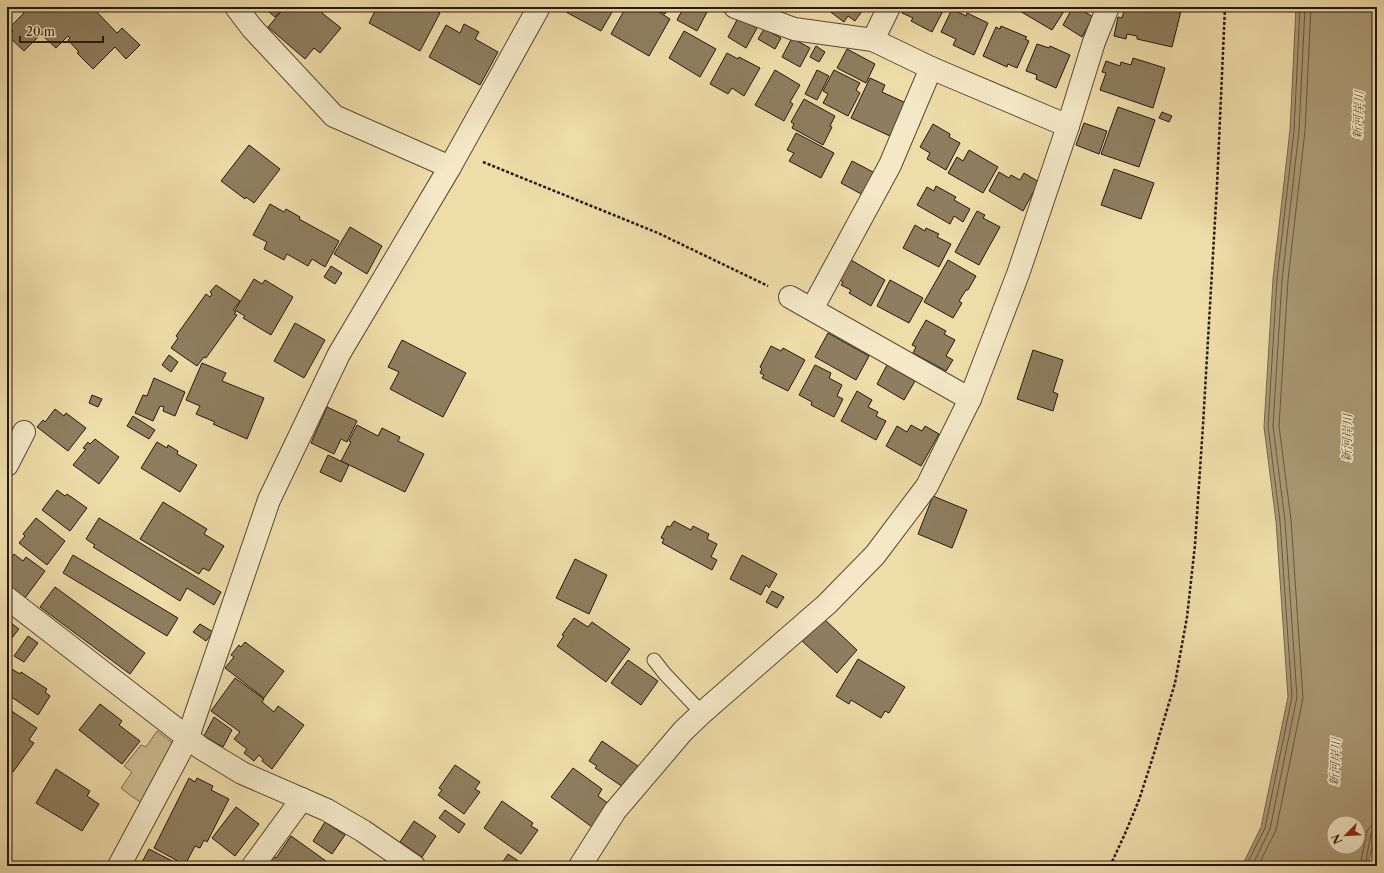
<svg xmlns="http://www.w3.org/2000/svg" width="1384" height="873" viewBox="0 0 1384 873" font-family="'Libre Caslon Text','Noto Serif JP',serif">
	<style>
		.green { fill: #ccbb8f; stroke: #796a4f }
		.water { fill: #aa9975; stroke: #75654c; fill-rule: evenodd }
		.lines { fill: none; stroke-linecap: round; stroke-linejoin: round }
		.shore { stroke: #685842; stroke-width: 1 }
		.building { fill: #8e7e5f; stroke: #26180f }
		.lane-casing { stroke: #584936; stroke-width: 15 }
		.street-casing { stroke: #584936; stroke-width: 24 }
		.path { stroke: #26180f; stroke-width: 2.5; stroke-dasharray: 3 2; stroke-linecap: butt }
		.lane { stroke: #f4e8c7; stroke-width: 13 }
		.street { stroke: #f4e8c7; stroke-width: 22 }
		.labels { text-anchor: middle; dominant-baseline: central; stroke-width: 3; stroke-linejoin: round; paint-order: stroke }
		.water-label { font-size: 12px; font-style: italic; fill: #5b4c38; stroke: #f4e8c7 }
	</style>
	<rect width="100%" height="100%" fill="#eedca9"/>
	<filter id="stains"><feTurbulence type="fractalNoise" baseFrequency=".005" numOctaves="4"/><feColorMatrix values="0 0 0 0 .2 0 0 0 0 .09 0 0 0 0 .02 0 0 0 .5 -.17"/></filter>
	<radialGradient id="worn" r=".72"><stop offset=".6" stop-color="#630" stop-opacity="0"/><stop offset="1" stop-color="#630" stop-opacity=".3"/></radialGradient>
	<polygon class="green" points="157,731 174,744 143,804 131,796 121,788 132,772 124,766 141,745 146,747"/>
	<path class="water" d="M1296,7h81v818l-9,41h-126l19,-39 27,-130 -12,-176 -12,-94 9,-148 17,-149zM1334,823h24v24h-24z"/>
	<g class="lines">
		<g class="shore">
			<polyline points="1246,866 1265,828 1292,697 1280,521 1268,426 1277,279 1294,131 1300,7"/>
			<polyline points="1252,866 1270,829 1297,697 1285,521 1273,426 1282,280 1299,131 1305,7"/>
			<polyline points="1258,866 1276,830 1303,698 1291,520 1279,426 1288,280 1305,131 1311,7"/>
			<polyline points="1360,866 1367,831 1371,826 1377,825"/>
			<polyline points="1365,866 1371,833 1373,830 1377,830"/>
		</g>
	</g>
	<g class="building">
		<polygon points="18,7 92,7 117,33 122,28 140,45 126,59 115,47 93,69 77,53 79,52 68,40 70,38 68,36 56,48 41,34 24,51 8,36 13,31 9,28 24,13"/>
		<polygon points="263,7 284,7 275,17"/>
		<polygon points="285,7 320,7 324,11 322,13 341,28 320,53 314,48 305,59 268,27"/>
		<polygon points="377,7 428,7 440,13 420,51 369,23"/>
		<polygon points="569,7 615,7 601,31 566,12"/>
		<polygon points="626,7 642,7 652,12 654,9 670,19 649,56 611,34"/>
		<polygon points="651,7 669,7 665,14"/>
		<polygon points="684,7 698,7 707,12 697,31 677,20"/>
		<polygon points="824,7 865,7 855,21 848,16 844,22"/>
		<polygon points="905,7 945,7 932,32 911,21 913,18 902,13"/>
		<polygon points="1013,7 1064,7 1066,8 1052,30"/>
		<polygon points="1073,7 1077,7 1093,17 1082,37 1063,25"/>
		<polygon points="1125,7 1182,7 1172,47 1137,39 1137,36 1127,34 1126,39 1114,36 1118,17 1122,18"/>
		<polygon points="952,9 966,16 967,13 988,23 974,55 953,45 956,39 941,32"/>
		<polygon points="738,18 757,28 746,48 728,37"/>
		<polygon points="464,24 479,32 475,39 498,52 480,85 429,57 446,25 460,33"/>
		<polygon points="1001,26 1027,37 1025,39 1029,41 1017,68 1008,64 1007,67 983,56 996,27 1000,29"/>
		<polygon points="764,29 781,38 775,49 758,39"/>
		<polygon points="684,31 716,49 700,77 669,58"/>
		<polygon points="792,38 810,48 800,67 782,57"/>
		<polygon points="1037,44 1049,48 1050,46 1070,55 1056,88 1036,79 1037,75 1026,71"/>
		<polygon points="816,46 825,52 819,62 810,57"/>
		<polygon points="847,49 875,64 866,83 837,68"/>
		<polygon points="727,53 738,59 739,57 760,68 744,96 732,88 728,94 710,84"/>
		<polygon points="1133,58 1165,68 1153,108 1100,90 1106,73 1102,72 1106,61 1120,66 1121,62 1131,65"/>
		<polygon points="775,70 800,85 790,102 793,104 784,121 755,105"/>
		<polygon points="817,70 829,76 817,100 805,94"/>
		<polygon points="834,70 860,83 856,90 860,93 848,116 823,103 828,94 823,91"/>
		<polygon points="870,78 885,85 882,92 906,103 890,136 851,118"/>
		<polygon points="804,99 835,116 830,126 832,127 823,145 792,128 794,124 791,122"/>
		<polygon points="1118,107 1155,120 1139,167 1101,154"/>
		<polygon points="1162,112 1172,116 1169,122 1159,118"/>
		<polygon points="1084,123 1107,131 1099,154 1076,145"/>
		<polygon points="933,124 950,134 949,137 960,143 946,170 927,159 930,153 920,147"/>
		<polygon points="796,133 834,153 821,178 789,161 794,153 787,150"/>
		<polygon points="249,145 280,169 254,203 246,197 245,199 221,181"/>
		<polygon points="969,150 998,167 983,193 948,173 957,157 963,161"/>
		<polygon points="852,161 875,173 863,195 841,183"/>
		<polygon points="1114,169 1154,183 1141,219 1101,205"/>
		<polygon points="999,172 1009,178 1011,175 1020,180 1024,173 1039,182 1023,211 989,191"/>
		<polygon points="936,186 956,197 954,200 970,209 963,222 954,216 950,224 917,205 927,187 934,191"/>
		<polygon points="270,204 284,212 286,209 300,217 299,219 339,241 325,267 312,259 308,266 287,254 284,260 264,249 267,242 253,235"/>
		<polygon points="977,211 985,215 983,218 1000,227 979,265 955,252"/>
		<polygon points="915,225 925,231 926,228 939,234 937,237 951,244 939,267 903,248"/>
		<polygon points="350,227 382,246 367,274 334,254"/>
		<polygon points="851,260 885,280 871,306 849,293 851,290 841,285 843,282 840,280"/>
		<polygon points="948,260 976,276 968,290 966,290 959,301 962,303 953,318 924,302"/>
		<polygon points="331,266 342,273 335,284 324,277"/>
		<polygon points="254,279 262,284 265,280 293,297 271,335 243,318 245,316 235,310"/>
		<polygon points="890,280 923,298 909,323 877,306"/>
		<polygon points="216,285 240,301 233,310 236,312 234,314 237,315 206,358 204,357 197,366 171,348 178,338 176,336 206,294 210,297 212,294 210,292"/>
		<polygon points="926,320 946,331 944,334 955,340 946,356 953,360 946,371 913,353 916,347 912,345"/>
		<polygon points="295,323 325,340 304,378 274,361"/>
		<polygon points="828,333 869,356 856,380 815,357"/>
		<polygon points="402,340 466,373 443,417 390,389 399,372 388,367"/>
		<polygon points="771,346 781,351 783,348 805,360 788,391 762,378 764,375 760,373 762,369 760,367"/>
		<polygon points="1033,350 1063,360 1053,392 1058,394 1053,411 1017,399"/>
		<polygon points="169,355 178,362 171,372 162,365"/>
		<polygon points="202,363 226,373 222,381 264,398 247,439 213,424 215,422 196,414 200,406 186,400"/>
		<polygon points="815,365 831,373 829,378 842,385 837,396 843,399 834,417 811,405 812,402 799,395"/>
		<polygon points="887,365 915,381 904,400 877,384"/>
		<polygon points="154,378 185,392 175,416 163,411 164,407 160,406 153,421 135,413 143,395 147,396"/>
		<polygon points="857,391 872,400 868,407 878,412 876,416 886,421 876,440 841,421"/>
		<polygon points="92,395 102,399 98,407 89,403"/>
		<polygon points="327,407 357,421 347,442 341,439 334,454 311,443"/>
		<polygon points="55,409 64,416 66,413 86,428 68,451 37,427 43,420 45,422"/>
		<polygon points="133,416 155,430 149,439 127,426"/>
		<polygon points="357,425 378,436 382,428 400,437 398,441 424,454 405,492 341,461 351,442 349,441"/>
		<polygon points="911,425 922,431 925,426 939,434 921,466 886,446 897,426 907,432"/>
		<polygon points="95,439 119,457 99,484 73,465 86,449 83,448 88,442 90,444"/>
		<polygon points="157,442 167,448 168,445 178,451 177,454 197,465 180,492 141,468"/>
		<polygon points="328,455 349,465 341,482 320,472"/>
		<polygon points="57,490 65,496 67,494 87,508 70,531 42,510"/>
		<polygon points="933,496 967,510 952,548 918,534"/>
		<polygon points="163,502 207,529 204,534 224,546 209,571 203,568 199,574 140,539"/>
		<polygon points="36,518 65,541 47,565 19,543 25,536 23,534"/>
		<polygon points="99,518 221,592 214,605 187,588 180,601 93,547 95,545 86,539"/>
		<polygon points="674,521 691,530 693,526 709,534 707,539 717,544 711,557 717,560 712,570 662,543 664,539 661,538 667,526 670,527"/>
		<polygon points="14,554 23,561 26,557 45,571 25,598 7,585 7,563"/>
		<polygon points="73,555 178,618 167,636 63,573"/>
		<polygon points="742,555 777,574 769,588 766,585 761,595 730,579"/>
		<polygon points="575,559 607,575 589,614 556,598"/>
		<polygon points="55,587 145,653 130,674 40,607"/>
		<polygon points="772,591 784,597 777,608 766,602"/>
		<polygon points="574,618 588,627 592,622 630,649 606,682 557,646 564,636 562,635"/>
		<polygon points="823,618 857,650 837,673 802,641"/>
		<polygon points="7,620 19,629 7,644"/>
		<polygon points="200,624 213,632 206,641 193,632"/>
		<polygon points="28,636 38,643 24,662 14,656"/>
		<polygon points="245,642 284,671 264,698 225,668 234,657 231,655 239,645 241,647"/>
		<polygon points="858,659 905,687 889,713 885,711 881,718 851,700 849,704 836,696"/>
		<polygon points="628,660 658,681 641,705 611,683"/>
		<polygon points="10,668 20,674 21,672 47,689 45,692 50,696 38,715 7,694 7,673"/>
		<polygon points="235,678 264,699 262,702 274,712 278,706 304,725 272,769 262,761 263,759 259,755 254,761 244,753 247,749 234,739 240,732 211,711"/>
		<polygon points="100,704 122,721 119,725 140,741 122,764 79,730"/>
		<polygon points="7,708 37,728 29,740 34,743 13,772 8,768 7,769"/>
		<polygon points="214,717 232,730 223,747 204,736"/>
		<polygon points="602,741 638,766 623,787 595,768 597,766 589,761"/>
		<polygon points="455,765 480,782 475,789 480,792 464,814 438,795 442,790 439,788"/>
		<polygon points="573,768 602,789 598,796 609,804 592,827 551,797"/>
		<polygon points="56,769 90,791 87,796 99,804 82,831 36,803"/>
		<polygon points="189,778 195,782 197,778 213,786 211,790 229,799 207,842 204,840 200,848 195,846 185,865 154,848"/>
		<polygon points="502,801 533,823 531,826 538,830 521,854 484,828"/>
		<polygon points="236,807 259,824 235,856 212,838"/>
		<polygon points="445,810 465,824 459,833 439,818"/>
		<polygon points="414,821 436,836 422,857 400,842"/>
		<polygon points="325,822 345,835 332,854 313,841"/>
		<polygon points="291,836 326,861 323,866 267,865 273,856 276,858"/>
		<polygon points="149,849 182,866 140,866"/>
		<polygon points="508,854 526,866 500,866"/>
	</g>
	<g class="lines">
		<defs>
			<polyline id="lane" points="654,660 665,674 702,713"/>
			<g id="street">
				<polyline points="236,7 252,28 334,116 450,167"/>
				<polyline points="735,7 794,29 873,40 931,68 1068,126"/>
				<polyline points="873,40 889,7"/>
				<polyline points="790,297 970,399"/>
				<polyline points="812,309 890,165 931,68"/>
				<polyline points="7,465 24,432"/>
				<polyline points="7,598 201,748 242,773 327,810 363,831 414,866"/>
				<polyline points="119,866 188,737 269,500 339,354 450,167 539,7"/>
				<polyline points="253,866 302,799"/>
				<polyline points="580,866 615,811 683,731 702,713 827,604 875,555 927,486 970,399 1018,274 1068,126 1094,42 1108,7"/>
			</g>
		</defs>
		<use href="#lane" class="lane-casing"/>
		<use href="#street" class="street-casing"/>
		<g class="path">
			<polyline points="483,162 658,233 768,286"/>
			<polyline points="1110,866 1124,836 1139,800 1152,760 1175,683 1187,617 1195,545 1203,425 1217,186 1225,7"/>
		</g>
		<use href="#lane" class="lane"/>
		<use href="#street" class="street"/>
	</g>
	<g class="labels">
		<g class="water-label">
			<text transform="translate(1358 115) rotate(-87)">新河岸川</text>
			<text transform="translate(1347 438) rotate(-89)">新河岸川</text>
			<text transform="translate(1335 762) rotate(-87)">新河岸川</text>
		</g>
	</g>
	<rect width="1384" height="873" fill="none" stroke="#eedca9" stroke-width="24"/>
	<rect x="8" y="8" width="1368" height="857" fill="none" stroke="#26180f" stroke-width="2"/>
	<rect x="12" y="12" width="1360" height="849" fill="none" stroke="#26180f"/>
	<g transform="translate(1346 835) rotate(246)"><circle r="19" fill="#f4e8c7" stroke="#a2957d"/>
	<path d="M0-3L7 15L0 10L-7 15Z" fill="#8f2418"/>
	<text y="-6" font-size="11" font-weight="bold" text-anchor="middle" fill="#26180f">N</text>
	</g>
	<path d="M20 36v6h83v-6" fill="none" stroke="#26180f" stroke-width="2"/>
	<text x="26" y="36" font-size="12" fill="#26180f" stroke="#f4e8c7" stroke-width="3" paint-order="stroke">20 m</text>
	<rect width="100%" height="100%" filter="url(#stains)"/>
	<rect width="100%" height="100%" fill="url(#worn)"/>
</svg>
